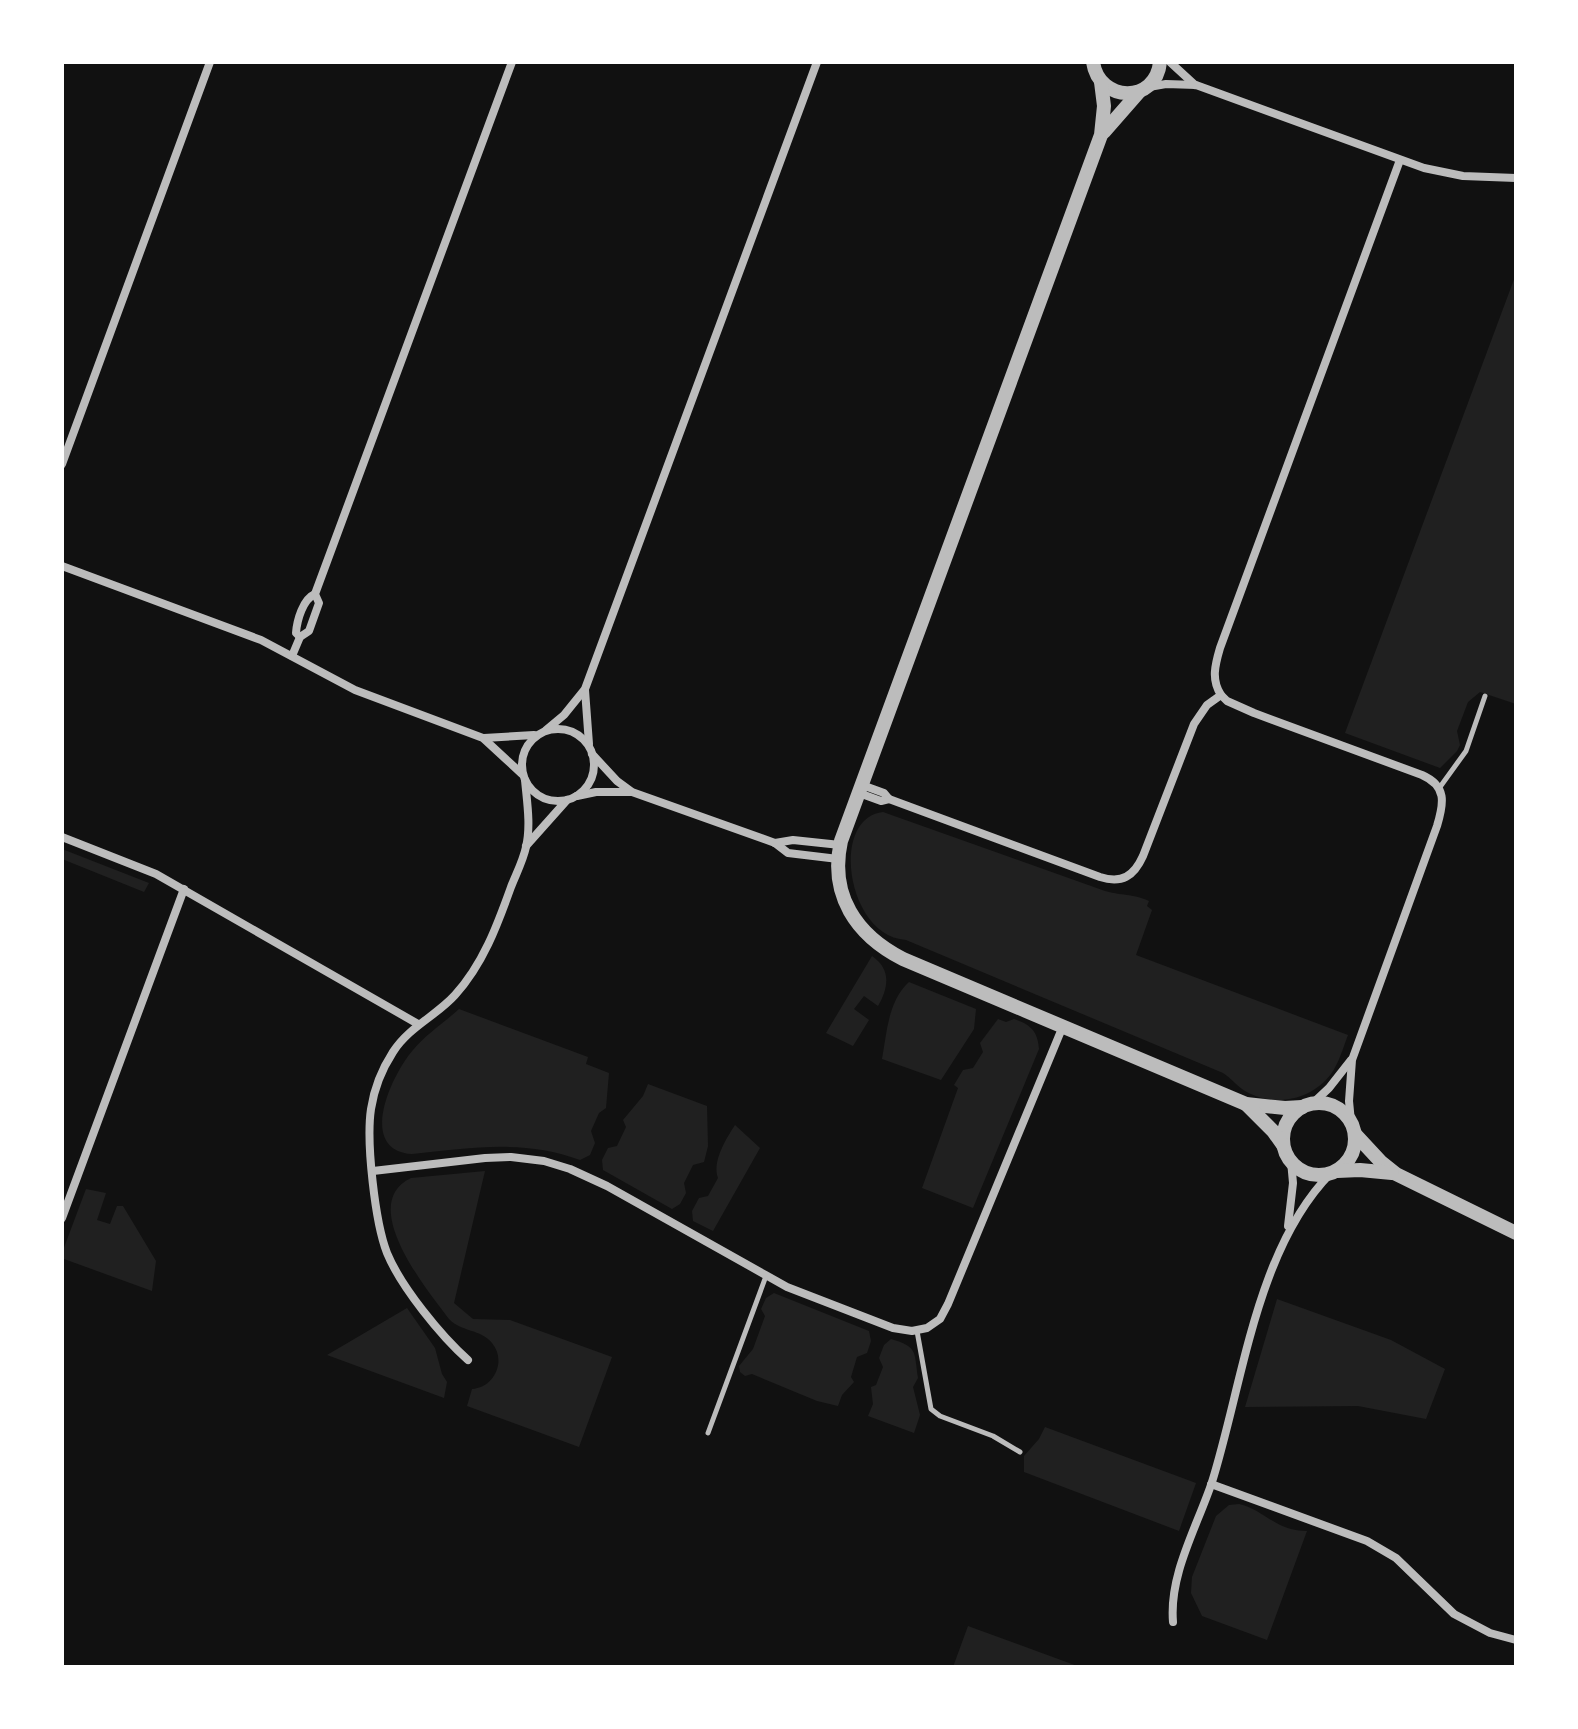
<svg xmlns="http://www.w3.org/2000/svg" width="1578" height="1729" viewBox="0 0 1578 1729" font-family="Jost,sans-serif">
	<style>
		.green { fill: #202020 }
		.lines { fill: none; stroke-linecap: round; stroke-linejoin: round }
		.service { stroke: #bcbcbc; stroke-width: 5 }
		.minor { stroke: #bcbcbc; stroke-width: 8 }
		.tertiary { stroke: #bcbcbc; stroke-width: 14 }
	</style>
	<rect width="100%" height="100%" fill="#111"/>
	<g class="green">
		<polygon points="1516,274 1516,704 1480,692 1468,702 1457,731 1460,745 1457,751 1440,768 1345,733"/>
		<path d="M883,812l222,79c17,5 26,2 44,10l-2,5 5,4 -16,45 212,80c-5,13 -9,28 -17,39 -21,28 -61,34 -89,15 -7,-5 -11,-11 -19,-16l-317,-133c-59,-3 -77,-122 -23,-128z"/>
		<polygon points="62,849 149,883 144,892 62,859"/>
		<path d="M872,956c19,13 17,31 6,50l-14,-10 -10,13 15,11 -16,26 -27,-13z"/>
		<path d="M909,982l67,27 -2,20 -33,51 -59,-21c5,-27 6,-58 27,-77z"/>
		<path d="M459,1009l129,48 -2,7 23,9 -3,35 -7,5 -8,18 4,12 -5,12 -10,5c-56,-21 -109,-12 -168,-6 -56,-4 -20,-80 1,-104 13,-16 31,-27 46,-41z"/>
		<path d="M998,1019l8,3 8,-3c16,5 24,12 25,30l-66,159 -51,-20 36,-100 -4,-3 9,-15 10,-2 10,-16 -3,-9z"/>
		<polygon points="648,1084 707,1106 708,1146 704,1162 693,1165 684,1183 686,1193 680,1204 672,1209 603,1170 602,1160 608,1148 617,1146 626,1127 623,1120 643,1096"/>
		<path d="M735,1125l25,23 -47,83 -20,-10 -1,-10 7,-13 9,-2 10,-18c-6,-17 8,-39 17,-53z"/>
		<path d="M485,1171l-31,132 19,16 37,1 102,37 -33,90 -112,-41 5,-17c22,-1 35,-28 20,-46 -11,-14 -31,-11 -43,-24 -21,-28 -93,-115 -38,-141z"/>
		<polygon points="86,1189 106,1193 97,1220 110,1224 117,1206 123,1206 156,1261 152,1291 64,1259 62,1264 62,1253"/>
		<polygon points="774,1293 869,1331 871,1341 867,1353 857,1357 851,1377 854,1382 842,1395 838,1406 817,1401 752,1374 745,1376 740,1372 739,1366 753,1349 765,1316 761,1309 766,1298"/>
		<polygon points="1277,1299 1391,1340 1445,1369 1426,1419 1358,1406 1245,1407"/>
		<polygon points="407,1308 435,1348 442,1374 447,1382 444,1398 327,1355"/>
		<path d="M891,1339c27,8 23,12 27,39l-5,9 7,28 -6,18 -46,-17 5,-12 -2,-17 5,-2 7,-18 -4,-9 5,-13z"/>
		<polygon points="1045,1427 1196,1483 1179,1531 1024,1472 1024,1456 1039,1439"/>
		<path d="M1239,1504c26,6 36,27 68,27l-40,109 -65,-24 -11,-23 1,-16 24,-61 13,-11z"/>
		<polygon points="968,1626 1080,1667 953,1667"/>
	</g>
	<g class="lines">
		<g class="service">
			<polyline points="1440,787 1466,751 1485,696"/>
			<polyline points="917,1331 931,1409 940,1416 993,1436 1020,1452"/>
			<polyline points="708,1433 766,1276"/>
		</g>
		<g class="minor">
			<polyline points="1170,62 1195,85"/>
			<polyline points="1149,87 1166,84 1196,85 1424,168 1463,176 1516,178"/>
			<polyline points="62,464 210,62"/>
			<polyline points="62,566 261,640 355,690 483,738 522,774"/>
			<path d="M300,637l-4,-4c1,-13 7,-34 19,-39"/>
			<polyline points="292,656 300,637 309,631 319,603 315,594 512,62"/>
			<polyline points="585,690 589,744"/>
			<path d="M1221,695l6,6 27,12 168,62c25,11 22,28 15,51l-85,234 -3,41 2,21"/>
			<circle cx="558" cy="765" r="36"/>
			<polyline points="546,730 564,715 585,689 817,62"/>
			<polyline points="484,738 534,735"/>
			<polyline points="592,754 617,781 632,792 775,843 788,853 838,859"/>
			<path d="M862,785l22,8 5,6 211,78c22,7 34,-1 43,-21l51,-132 13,-19 14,-10c-10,-15 -6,-30 -1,-47l180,-488"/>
			<polyline points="859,793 881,801 889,799"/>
			<polyline points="577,796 596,792 631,792"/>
			<polyline points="62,837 156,874 418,1024"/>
			<polyline points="775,843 793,840 840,845"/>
			<polyline points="526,846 567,800"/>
			<polyline points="1312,1104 1329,1088 1351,1060"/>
			<polyline points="373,1171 485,1158 511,1157 544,1161 570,1169 607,1186 787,1287 893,1328 912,1331 927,1328 940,1319 948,1304 1063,1026"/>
			<polyline points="62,1218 184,889"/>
			<polyline points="1288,1226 1293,1183 1291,1161"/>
			<path d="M468,1360c-27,-24 -67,-73 -81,-107 -12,-31 -21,-111 -16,-144 3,-20 11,-40 22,-57 16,-25 43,-36 62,-57 28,-31 42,-69 56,-108 5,-13 12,-26 15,-40 5,-21 1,-45 -1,-67"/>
			<polyline points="1211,1484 1367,1541 1396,1558 1454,1614 1490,1633 1516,1640"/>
			<path d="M1173,1622c-4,-48 24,-95 39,-140 31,-99 44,-233 119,-309"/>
		</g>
		<g class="tertiary">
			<path d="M1093,62c6,41 63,42 67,0"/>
			<path d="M1101,82l3,24 -3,29 -260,706c-12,54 15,94 62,118l343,145 39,4 17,-1"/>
			<polyline points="1104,132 1139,92"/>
			<circle cx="1319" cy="1139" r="36"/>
			<polyline points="1246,1104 1273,1131 1283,1145"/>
			<polyline points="1355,1134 1381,1162 1396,1174 1516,1233"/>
			<polyline points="1337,1171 1360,1170 1392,1173"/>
		</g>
	</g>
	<rect width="1578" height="1729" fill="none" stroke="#ffffff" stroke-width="128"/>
</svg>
